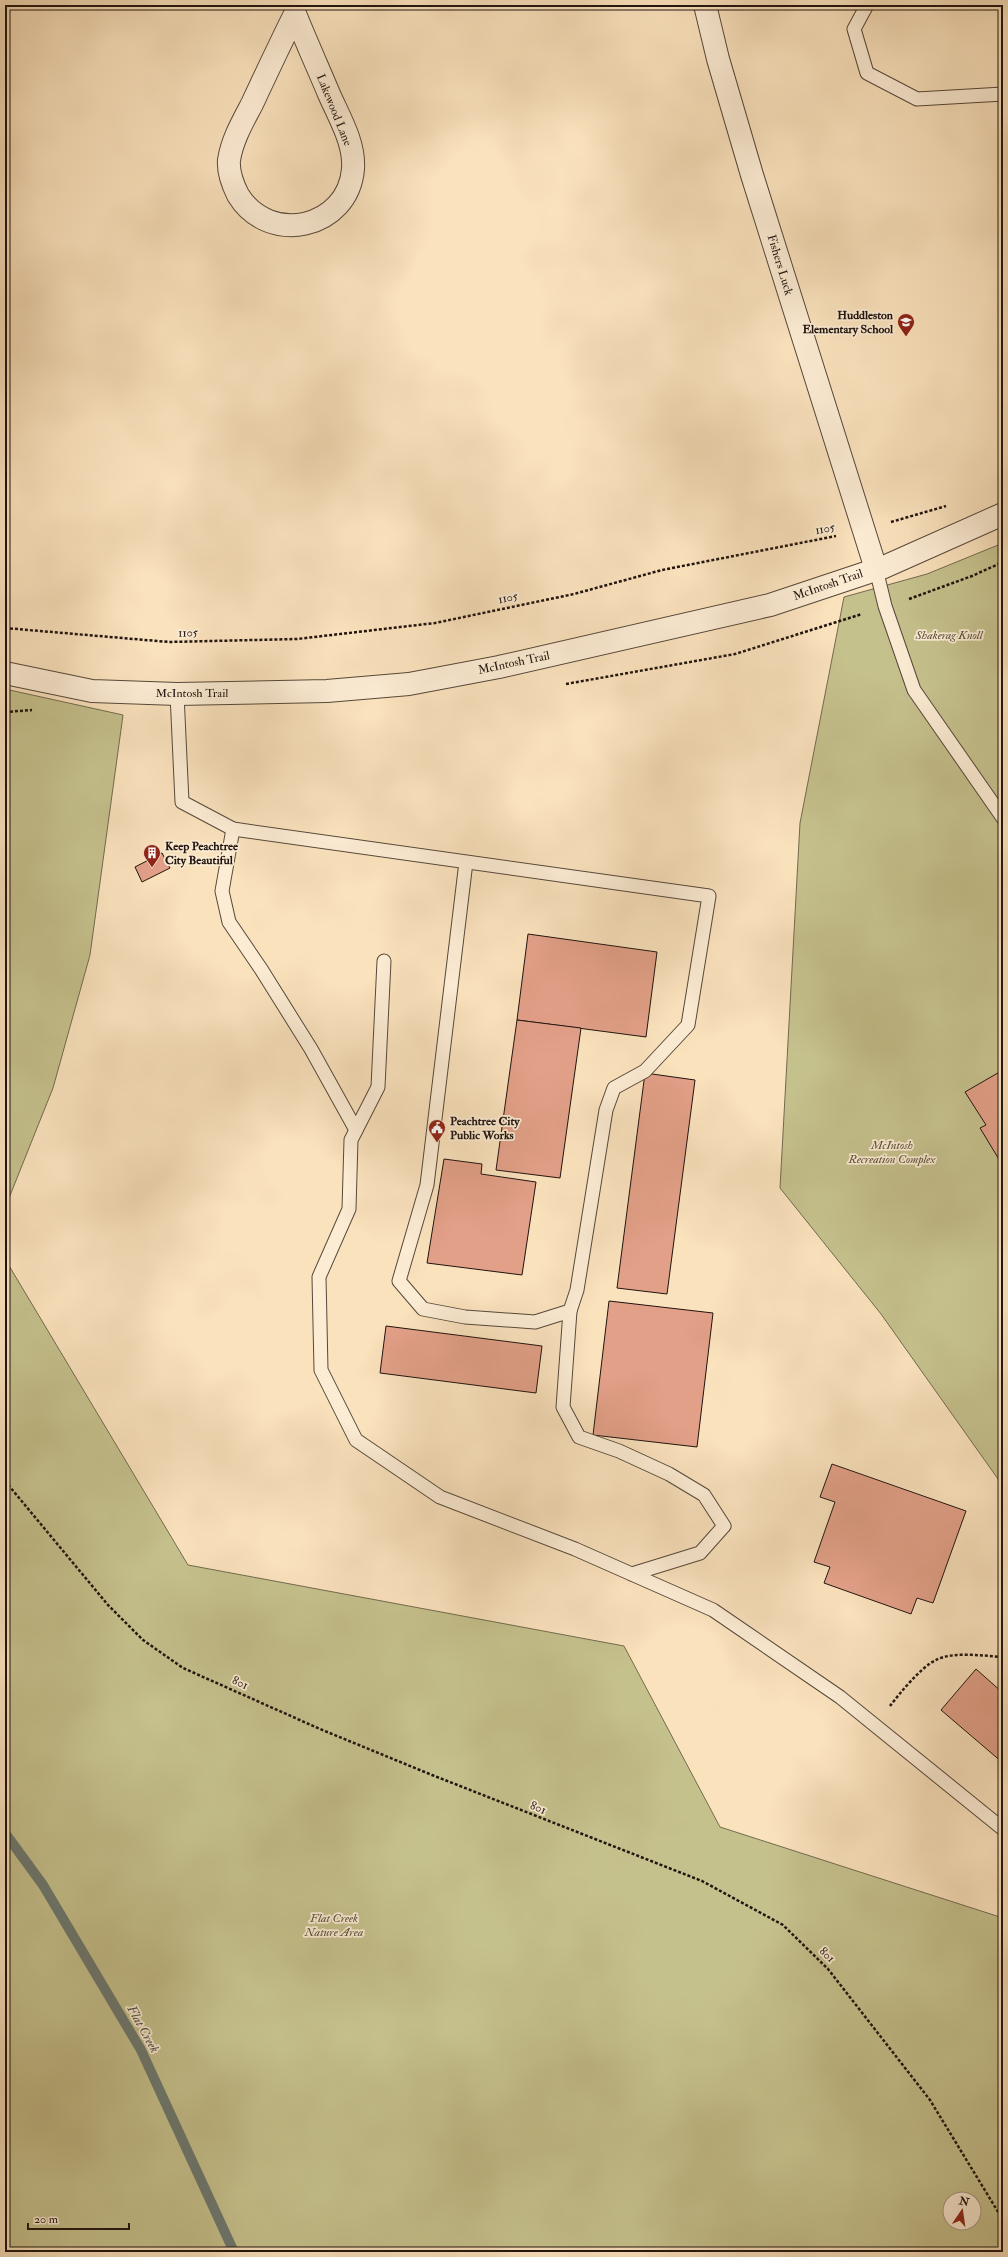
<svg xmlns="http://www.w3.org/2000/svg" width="1008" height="2257" viewBox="0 0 1008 2257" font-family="'IM FELL Double Pica',serif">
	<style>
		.green { fill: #c5c18d; stroke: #726a4e; fill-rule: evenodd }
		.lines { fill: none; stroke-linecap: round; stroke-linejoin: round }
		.stream { stroke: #6c7971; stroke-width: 10 }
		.building { fill: #e2a088; stroke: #20140f }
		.service-casing { stroke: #56483a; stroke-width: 15 }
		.minor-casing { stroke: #56483a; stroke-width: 24 }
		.path { stroke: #20140f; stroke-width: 2.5; stroke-dasharray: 3 2; stroke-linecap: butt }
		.service { stroke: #fcecd4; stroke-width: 13 }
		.minor { stroke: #fcecd4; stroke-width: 22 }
		.labels { text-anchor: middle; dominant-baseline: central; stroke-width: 3.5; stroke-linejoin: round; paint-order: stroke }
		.street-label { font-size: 12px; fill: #20140f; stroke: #fcecd4 }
		.poi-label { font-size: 12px; font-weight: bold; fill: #20140f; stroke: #fcecd4; text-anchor: start }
		.park-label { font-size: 12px; font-style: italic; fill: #5a513b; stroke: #fcecd4 }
		.water-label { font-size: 13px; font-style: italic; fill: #4c4f48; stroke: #fcecd4 }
	</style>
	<rect width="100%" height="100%" fill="#fae2bd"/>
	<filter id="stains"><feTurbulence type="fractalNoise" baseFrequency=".005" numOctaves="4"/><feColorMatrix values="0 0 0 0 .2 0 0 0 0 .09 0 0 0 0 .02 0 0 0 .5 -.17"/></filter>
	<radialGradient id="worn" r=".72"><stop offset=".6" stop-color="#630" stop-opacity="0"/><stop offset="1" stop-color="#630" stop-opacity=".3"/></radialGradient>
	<g class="green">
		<polygon points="1003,543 1003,1486 881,1314 780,1188 800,823 844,597 927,574"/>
		<polygon points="5,689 123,715 90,955 53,1088 5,1208"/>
		<path d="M5,1259l183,306 436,81 96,181 283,91v334h-998zM950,2199h24v24h-24z"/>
	</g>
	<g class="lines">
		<polyline class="stream" points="5,1833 43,1885 141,2050 234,2252"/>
	</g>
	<g class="building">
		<polygon points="162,853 170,868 142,882 135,867"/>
		<polygon points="528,934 657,952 646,1037 517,1020"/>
		<polygon points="517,1020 581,1028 560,1178 496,1170"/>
		<polygon points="1003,1070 1003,1166 980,1128 986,1125 965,1092"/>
		<polygon points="645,1073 695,1080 667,1294 617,1288"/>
		<polygon points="444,1159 482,1164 481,1174 536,1182 522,1275 427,1263"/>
		<polygon points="609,1301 713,1313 697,1447 593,1435"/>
		<polygon points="386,1326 542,1346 536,1393 380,1373"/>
		<polygon points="832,1464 966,1511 933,1603 917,1598 911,1614 824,1583 830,1567 814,1562 835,1502 820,1497"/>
		<polygon points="976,1669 1003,1693 1003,1763 941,1710"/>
	</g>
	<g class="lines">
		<defs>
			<g id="service">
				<polyline points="867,5 854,29 867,73 917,99 1003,94"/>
				<polyline points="876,569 885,606 914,690 1003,818"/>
				<polyline points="177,694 182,802 233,829 709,896 688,1025 645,1071 614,1088 606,1110 577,1290 570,1311 535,1322 465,1317 423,1309 399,1281 427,1185 466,862"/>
				<polyline points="233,829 222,891 229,922 261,969 311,1049 356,1130"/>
				<polyline points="384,961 378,1087 351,1140 349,1209 319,1277 321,1370 356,1440 440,1497 575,1549 713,1610 840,1697 1003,1829"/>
				<polyline points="570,1311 563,1407 579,1437 619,1451 669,1474 704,1495 724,1526 700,1553 632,1574"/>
			</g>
			<g id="minor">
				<polyline points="705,5 718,59 752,175 876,569"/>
				<path d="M295,14c11,27 23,54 34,80 10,23 26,49 24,75 -5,60 -84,77 -115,26 -5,-10 -10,-24 -9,-35 3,-20 14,-39 23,-56 14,-30 28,-60 43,-90z"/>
				<polyline points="5,673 92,691 177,694 327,691 409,684 499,667 770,605 884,567 1003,514"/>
			</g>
		</defs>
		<use href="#service" class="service-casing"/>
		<use href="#minor" class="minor-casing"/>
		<g class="path">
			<polyline points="891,522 946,506"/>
			<polyline points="909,599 972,576 1003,562"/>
			<polyline points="5,628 169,642 297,639 435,623 574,594 662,570 836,536"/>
			<polyline points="566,684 735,654 862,614"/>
			<polyline points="5,712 32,710"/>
			<polyline points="5,1481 108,1605 143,1640 183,1668 320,1729 432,1775 702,1881 783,1925 828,1969 930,2100 1003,2220"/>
			<path d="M890,1706c10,-13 31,-39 46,-46 17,-9 48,-4 67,-3"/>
		</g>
		<use href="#service" class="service"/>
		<use href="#minor" class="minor"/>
	</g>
	<defs>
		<symbol id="school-pin" viewBox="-11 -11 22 30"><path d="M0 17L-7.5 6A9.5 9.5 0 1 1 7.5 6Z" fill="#8f2418" stroke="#fcecd4"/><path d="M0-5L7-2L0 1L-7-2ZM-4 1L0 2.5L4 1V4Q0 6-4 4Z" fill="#fff"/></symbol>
		<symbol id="building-pin" viewBox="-11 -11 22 30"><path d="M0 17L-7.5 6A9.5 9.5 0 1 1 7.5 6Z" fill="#8f2418" stroke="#fcecd4"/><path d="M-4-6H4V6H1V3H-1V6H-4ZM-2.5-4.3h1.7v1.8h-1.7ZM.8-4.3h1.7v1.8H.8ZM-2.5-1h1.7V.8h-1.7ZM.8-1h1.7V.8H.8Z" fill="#fff"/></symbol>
		<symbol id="civic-pin" viewBox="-11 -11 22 30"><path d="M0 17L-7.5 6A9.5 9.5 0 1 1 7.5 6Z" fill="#8f2418" stroke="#fcecd4"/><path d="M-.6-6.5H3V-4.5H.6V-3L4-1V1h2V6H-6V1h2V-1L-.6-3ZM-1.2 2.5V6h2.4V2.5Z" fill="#fff"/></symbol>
	</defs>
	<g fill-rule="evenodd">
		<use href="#school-pin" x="896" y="312" width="20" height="27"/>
		<use href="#building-pin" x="142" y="843" width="20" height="27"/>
		<use href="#civic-pin" x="427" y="1118" width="20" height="27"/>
	</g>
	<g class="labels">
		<g class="street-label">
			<text transform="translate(334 110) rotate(68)">Lakewood Lane</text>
			<text transform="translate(780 265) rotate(73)">Fishers Luck</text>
			<text transform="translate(825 529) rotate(-11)">1105</text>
			<text transform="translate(828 585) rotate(-19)">McIntosh Trail</text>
			<text transform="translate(508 598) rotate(-12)">1105</text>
			<text transform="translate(188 633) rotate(-2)">1105</text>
			<text transform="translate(514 663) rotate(-12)">McIntosh Trail</text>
			<text x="192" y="693">McIntosh Trail</text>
			<text transform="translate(240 1683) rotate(24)">801</text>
			<text transform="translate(538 1808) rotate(22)">801</text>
			<text transform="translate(827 1955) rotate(45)">801</text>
		</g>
		<g class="poi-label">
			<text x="893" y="315" text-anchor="end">Huddleston<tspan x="893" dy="14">Elementary School</tspan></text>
			<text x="165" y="846">Keep Peachtree<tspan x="165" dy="14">City Beautiful</tspan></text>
			<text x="450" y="1121">Peachtree City<tspan x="450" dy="14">Public Works</tspan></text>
		</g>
		<g class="park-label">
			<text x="949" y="635">Shakerag Knoll</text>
			<text x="892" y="1145">McIntosh<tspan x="892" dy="14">Recreation Complex</tspan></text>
			<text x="334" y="1918">Flat Creek<tspan x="334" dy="14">Nature Area</tspan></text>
		</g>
		<g class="water-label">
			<text transform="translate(143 2029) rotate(61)">Flat Creek</text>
		</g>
	</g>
	<rect width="1008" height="2257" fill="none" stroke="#fae2bd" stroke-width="20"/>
	<rect x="6" y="6" width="996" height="2245" fill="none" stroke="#20140f" stroke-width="2"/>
	<rect x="10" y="10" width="988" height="2237" fill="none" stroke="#20140f"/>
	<g transform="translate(962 2211) rotate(13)"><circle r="19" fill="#fcecd4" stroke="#a49685"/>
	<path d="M0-3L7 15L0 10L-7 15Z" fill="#8f2418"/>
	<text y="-6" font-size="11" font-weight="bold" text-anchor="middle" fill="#20140f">N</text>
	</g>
	<path d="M28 2223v6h101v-6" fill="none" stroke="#20140f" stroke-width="2"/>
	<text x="34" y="2223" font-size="12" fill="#20140f" stroke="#fcecd4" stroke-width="3" paint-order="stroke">20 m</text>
	<rect width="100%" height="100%" filter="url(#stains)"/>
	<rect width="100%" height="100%" fill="url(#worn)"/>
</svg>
